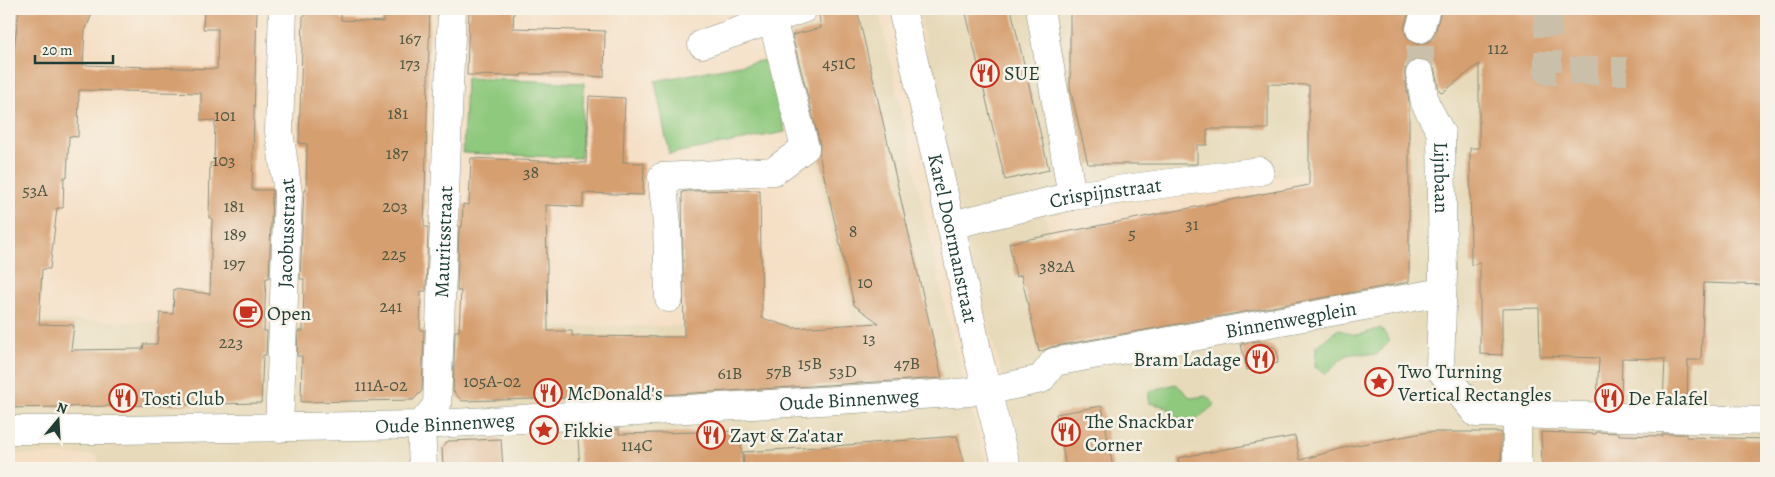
<svg xmlns="http://www.w3.org/2000/svg" width="1775" height="477" viewBox="0 0 1775 477" font-family="Alegreya,serif">
	<style>
		.built { fill: #e7daba; fill-rule: evenodd }
		.green { fill: #8fc97e; stroke: #578359 }
		.building { fill: #d69f6f; fill-rule: evenodd }
		.lines { fill: none; stroke-linecap: round; stroke-linejoin: round }
		.minor-tunnel { stroke: #cabfa8; stroke-width: 28; stroke-dasharray: 28 14; stroke-linecap: butt }
		.minor-casing { stroke: #8a8e7c; stroke-width: 29 }
		.minor { stroke: #fff; stroke-width: 28 }
		.labels { text-anchor: middle; dominant-baseline: central; stroke-width: 5; stroke-linejoin: round; paint-order: stroke }
		.number-label { font-size: 18px; fill: #4d5643 }
		.poi-label { font-size: 20px; fill: #1f3d34; stroke: #f7f3e8; text-anchor: start }
		.street-label { font-size: 20px; fill: #1f3d34; stroke: #f7f3e8 }
	</style>
	<rect width="100%" height="100%" fill="#f7f3e8"/>
	<filter id="ink" filterUnits="userSpaceOnUse"><feTurbulence type="fractalNoise" baseFrequency=".02" numOctaves="2"/><feDisplacementMap in="SourceGraphic" scale="10" xChannelSelector="R" yChannelSelector="G"/><feConvolveMatrix kernelMatrix="1 2 1 2 8 2 1 2 1" color-interpolation-filters="sRGB"/></filter>
	<filter id="wash" filterUnits="userSpaceOnUse"><feTurbulence type="fractalNoise" baseFrequency=".0096" numOctaves="4" result="noise"/><feDisplacementMap in="SourceGraphic" scale="20" xChannelSelector="R" yChannelSelector="G"/><feGaussianBlur stdDeviation="1.12" result="paint"/><feColorMatrix in="noise" values="0 0 0 0 0 0 0 0 0 0 0 0 0 0 0 0 0 1.4 0 .05"/><feComposite in="paint" operator="in"/></filter>
	<g filter="url(#wash)">
		<rect width="100%" height="100%" fill="#f5dfc5"/>
		<g class="built">
			<path d="M918,9h848v459h-739l-63,-233zM1342,166l15,80 -291,56 -21,-87z"/>
			<polygon points="879,11 949,325 987,468 99,468 97,455 9,454 9,319 366,327 676,326 852,320 786,33"/>
		</g>
		<g class="green">
			<polygon points="771,59 785,132 669,154 655,81"/>
			<polygon points="466,78 584,83 581,158 463,153"/>
			<path d="M1381,328l9,13 -14,14c-31,-3 -28,-3 -50,19l-11,-7 1,-21 23,-17c19,10 22,5 42,-1z"/>
			<polygon points="1176,384 1191,398 1206,396 1215,404 1194,422 1173,417 1167,407 1149,403 1149,391"/>
		</g>
		<g id="blocks">
			<g class="building">
				<path d="M19,9h75l-9,22 -2,34 134,4 1,-40h-15l1,-20h53l-5,181h20v4l-3,84h-3l-2,53h3l-1,24h-3l-2,48 -252,5v-319zM79,90l122,3v27l14,1 -1,42h-4l-1,55h3l-2,76 -36,-5 -1,25 -13,-1 -3,31h-13l-1,5 -72,1 3,-25 -35,-1 3,-55h8l7,-61h6l1,-31h3l2,-41 9,1z"/>
				<polygon points="307,9 341,9 341,20 383,22 383,9 430,9 424,227 428,227 426,291 421,291 420,330 424,330 422,391 413,400 301,402 302,356 297,356 298,331 303,331 304,279 300,279 304,191 306,191 307,144 299,143 303,16 306,16"/>
				<polygon points="469,9 514,9 513,28 605,31 604,77 565,74 521,74 521,76 467,75"/>
				<polygon points="818,9 857,9 942,378 611,398 612,397 462,401 453,391 455,331 459,331 461,291 457,291 459,227 462,227 463,204 469,205 471,158 586,163 589,96 625,98 623,162 644,163 643,195 583,193 583,207 546,205 548,331 572,331 572,336 684,337 682,192 688,191 760,190 762,318 793,328 879,323 854,305 819,154 820,144 792,35 821,28"/>
				<polygon points="965,9 1011,9 1049,170 1005,180"/>
				<polygon points="1070,9 1410,9 1405,25 1405,33 1408,39 1415,44 1423,44 1430,41 1435,34 1441,9 1766,9 1766,285 1704,283 1701,360 1688,360 1687,403 1663,403 1665,359 1622,358 1621,401 1597,401 1599,358 1540,356 1539,308 1502,309 1502,355 1480,354 1480,263 1471,265 1470,148 1479,148 1479,64 1442,93 1439,90 1435,71 1432,64 1426,60 1418,59 1410,62 1405,69 1405,76 1409,102 1409,282 1051,347 1039,352 1021,275 1016,277 1009,243 1309,185 1309,85 1268,84 1268,129 1207,129 1207,145 1197,145 1197,164 1088,164 1070,88"/>
				<polygon points="1257,341 1274,347 1277,352 1278,363 1247,370 1241,344"/>
				<polygon points="1102,406 1113,468 1066,468 1056,414"/>
				<polygon points="619,429 619,434 740,431 743,468 580,468 578,439 584,431"/>
				<polygon points="1429,432 1501,432 1501,468 1179,468 1178,458 1295,436 1300,460 1351,446"/>
				<polygon points="1541,432 1596,434 1596,432 1619,433 1619,435 1662,436 1662,434 1686,434 1686,437 1766,439 1766,468 1542,468"/>
				<polygon points="957,436 966,468 744,468 743,452 860,444"/>
				<polygon points="501,439 503,468 443,468 442,448 448,441"/>
			</g>
		</g>
	</g>
	<g filter="url(#ink)">
		<use href="#blocks" fill-opacity="0" stroke="#8a8e7c" stroke-width="1"/>
		<g class="lines">
			<g class="minor-tunnel">
				<polyline points="1548,9 1548,71 1627,71"/>
				<polyline points="1420,74 1420,29"/>
			</g>
			<defs>
				<g id="minor">
					<path id="s1" d="M902,9l49,216 27,130 29,113"/>
					<polyline points="1040,9 1072,196"/>
					<polyline points="1420,29 1426,9"/>
					<polyline points="702,44 803,9"/>
					<path id="s2" d="M1420,74l5,29 16,30 2,140 -3,96 36,44 290,8"/>
					<path id="s3" d="M951,225l121,-29 188,-25"/>
					<polyline points="669,298 667,224 662,177 774,171 805,148 772,19"/>
					<path id="s4" d="M1000,388l41,-9 13,-17 388,-70"/>
					<polyline points="1517,414 1517,468"/>
					<path id="s5" d="M279,428l9,-235 -9,-62 4,-122"/>
					<path id="s6" d="M9,430h109l303,-5 549,-33"/>
					<path id="s7" d="M423,468l-2,-43 16,-20 15,-396"/>
				</g>
			</defs>
			<use href="#minor" class="minor-casing"/>
			<use href="#minor" class="minor"/>
		</g>
	</g>
	<defs>
		<symbol id="restaurant-ring" viewBox="-11 -11 22 22"><circle r="9.5" fill="#f7f3e8" stroke="#c8321e" stroke-width="1.5"/><path d="M-5-6h1v4h1v-4h1v4h1v-4h1v5L-1.5 .5V6h-2V.5L-5-1ZM5-6V6H3V1.5H1.5Q1.5-4 5-6Z" fill="#c8321e"/></symbol>
		<symbol id="cafe-ring" viewBox="-11 -11 22 22"><circle r="9.5" fill="#f7f3e8" stroke="#c8321e" stroke-width="1.5"/><path d="M-5.5-4.5H6V0H3Q3 3.5 0 3.5H-2.5Q-5.5 3.5-5.5 0ZM3-3.2v2h1.7v-2ZM-6 4.5H4V6H-6Z" fill="#c8321e"/></symbol>
		<symbol id="sight-ring" viewBox="-11 -11 22 22"><circle r="9.5" fill="#f7f3e8" stroke="#c8321e" stroke-width="1.5"/><path d="M0-6L1.8-2.2L6-1.7L2.9 1.2L3.7 5.4L0 3.3L-3.7 5.4L-2.9 1.2L-6-1.7L-1.8-2.2Z" fill="#c8321e"/></symbol>
	</defs>
	<g fill-rule="evenodd">
		<use href="#restaurant-ring" x="969" y="57" width="32" height="32"/>
		<use href="#cafe-ring" x="232" y="297" width="32" height="32"/>
		<use href="#restaurant-ring" x="1244" y="343" width="32" height="32"/>
		<use href="#sight-ring" x="1363" y="366" width="32" height="32"/>
		<use href="#restaurant-ring" x="532" y="377" width="32" height="32"/>
		<use href="#restaurant-ring" x="107" y="382" width="32" height="32"/>
		<use href="#restaurant-ring" x="1593" y="382" width="32" height="32"/>
		<use href="#sight-ring" x="528" y="414" width="32" height="32"/>
		<use href="#restaurant-ring" x="1050" y="416" width="32" height="32"/>
		<use href="#restaurant-ring" x="695" y="419" width="32" height="32"/>
	</g>
	<g class="labels">
		<g class="number-label">
			<text x="410" y="38">167</text>
			<text x="1498" y="48">112</text>
			<text x="410" y="63">173</text>
			<text x="839" y="63">451C</text>
			<text x="398" y="113">181</text>
			<text x="225" y="115">101</text>
			<text x="397" y="153">187</text>
			<text x="224" y="160">103</text>
			<text x="531" y="172">38</text>
			<text x="35" y="190">53A</text>
			<text x="234" y="206">181</text>
			<text x="395" y="206">203</text>
			<text x="1192" y="224">31</text>
			<text x="853" y="231">8</text>
			<text x="1132" y="233">5</text>
			<text x="235" y="234">189</text>
			<text x="394" y="254">225</text>
			<text x="234" y="263">197</text>
			<text x="1057" y="266">382A</text>
			<text x="865" y="282">10</text>
			<text x="391" y="306">241</text>
			<text x="869" y="338">13</text>
			<text x="231" y="342">223</text>
			<text x="810" y="363">15B</text>
			<text x="907" y="363">47B</text>
			<text x="779" y="371">57B</text>
			<text x="843" y="371">53D</text>
			<text x="730" y="373">61B</text>
			<text x="492" y="381">105A-02</text>
			<text x="381" y="385">111A-02</text>
			<text x="637" y="445">114C</text>
		</g>
		<g class="poi-label">
			<text x="1004" y="73">SUE</text>
			<text x="267" y="313">Open</text>
			<text x="1241" y="359" text-anchor="end">Bram Ladage</text>
			<text x="1398" y="371">Two Turning<tspan x="1398" dy="23">Vertical Rectangles</tspan></text>
			<text x="567" y="393">McDonald's</text>
			<text x="142" y="398">Tosti Club</text>
			<text x="1628" y="398">De Falafel</text>
			<text x="1085" y="421">The Snackbar<tspan x="1085" dy="23">Corner</tspan></text>
			<text x="563" y="430">Fikkie</text>
			<text x="730" y="435">Zayt &amp; Za'atar</text>
		</g>
		<g class="street-label">
			<text stroke="none"><textPath href="#s2" startOffset="108">Lijnbaan</textPath></text>
			<text stroke="none"><textPath href="#s3" startOffset="158">Crispijnstraat</textPath></text>
			<text stroke="none"><textPath href="#s5" startOffset="195">Jacobusstraat</textPath></text>
			<text stroke="none"><textPath href="#s1" startOffset="235">Karel Doormanstraat</textPath></text>
			<text stroke="none"><textPath href="#s7" startOffset="232">Mauritsstraat</textPath></text>
			<text stroke="none"><textPath href="#s4" startOffset="304">Binnenwegplein</textPath></text>
			<text stroke="none"><textPath href="#s6" startOffset="841">Oude Binnenweg</textPath></text>
			<text stroke="none"><textPath href="#s6" startOffset="436">Oude Binnenweg</textPath></text>
		</g>
	</g>
	<rect width="1775" height="477" fill="none" stroke="#f7f3e8" stroke-width="30"/>
	<g transform="translate(58 420) rotate(18)" stroke="#f7f3e8" stroke-width="4" paint-order="stroke">
	<path d="M0-4L9 19L0 12L-9 19Z" fill="#1f3d34"/>
	<text y="-8" font-size="14" font-weight="bold" text-anchor="middle" fill="#1f3d34">N</text>
	</g>
	<path d="M35 55v8h78v-8" fill="none" stroke="#1f3d34" stroke-width="2.5"/>
	<text x="42" y="55" font-size="15" fill="#1f3d34" stroke="#f7f3e8" stroke-width="4" paint-order="stroke">20 m</text>
</svg>
